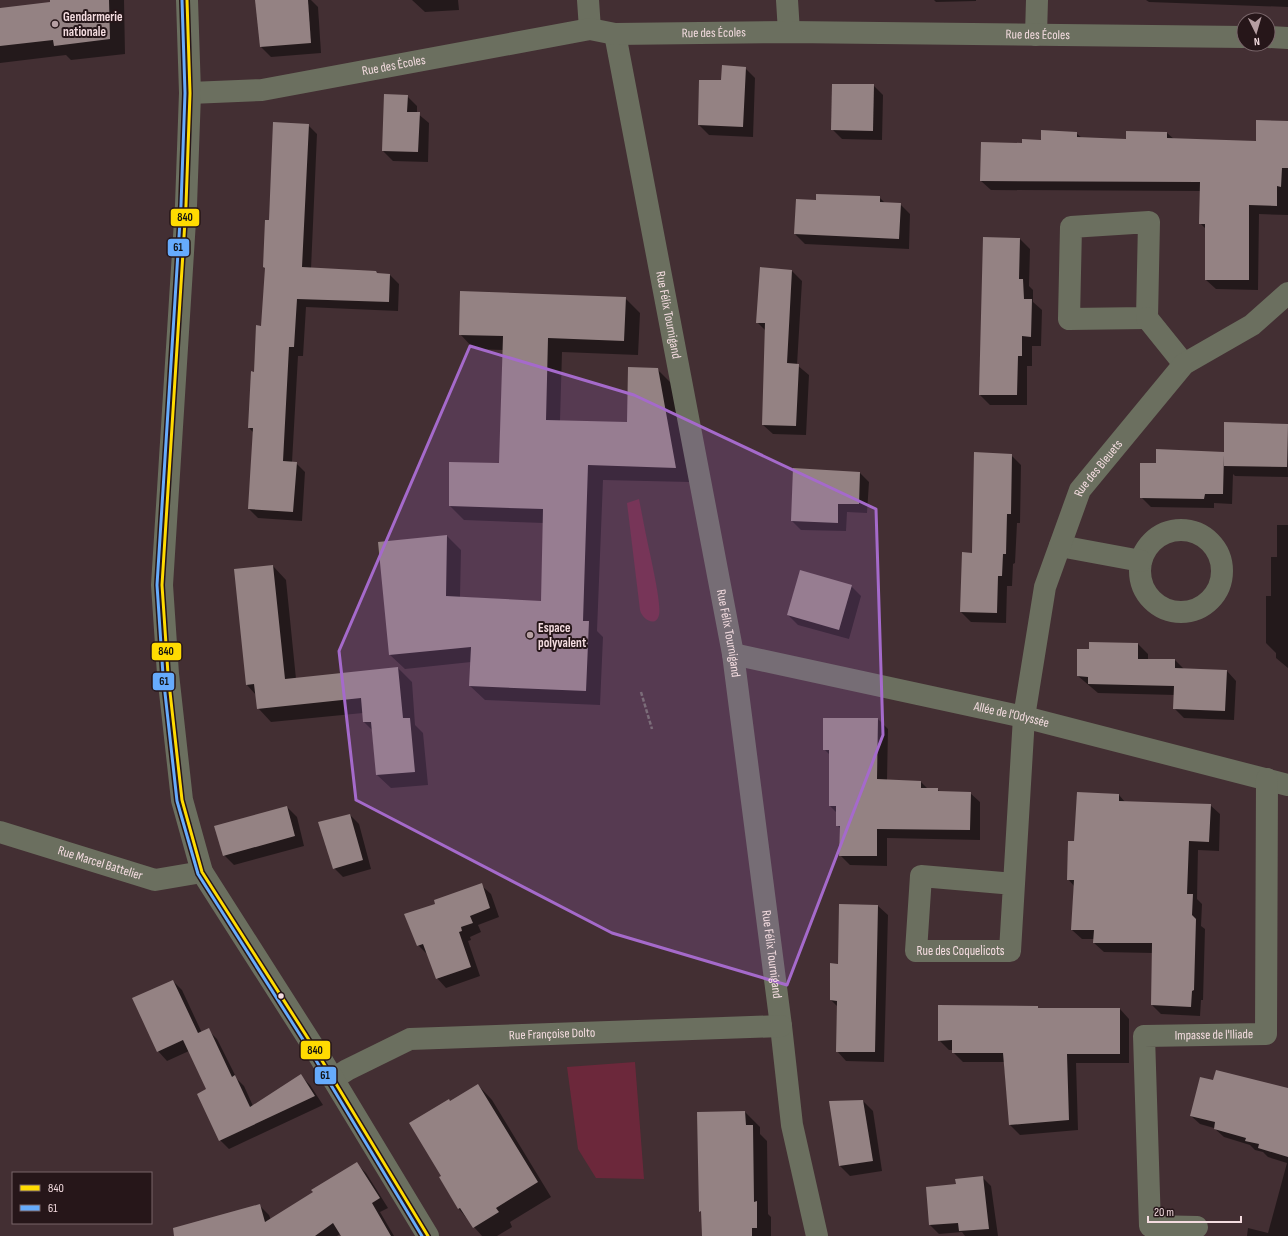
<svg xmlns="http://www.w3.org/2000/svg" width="1288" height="1236" viewBox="0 0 1288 1236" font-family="'Sofia Sans Condensed',sans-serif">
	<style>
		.green { fill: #6c283b }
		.shadow { fill: #0007 }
		.building { fill: #948283 }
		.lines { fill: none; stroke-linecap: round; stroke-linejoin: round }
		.path { stroke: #716e65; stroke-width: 2.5; stroke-dasharray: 4 2; stroke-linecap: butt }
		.minor { stroke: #6b6f5f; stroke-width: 22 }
		.tertiary { stroke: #6b6f5f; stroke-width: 22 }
		.bus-1-casing { stroke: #261619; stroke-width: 6 }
		.bus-2-casing { stroke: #261619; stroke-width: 6 }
		.bus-1 { stroke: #ffdb01; stroke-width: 3 }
		.bus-2 { stroke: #66abfc; stroke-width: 3 }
		.marked { fill: #a56acb; fill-opacity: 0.2; stroke: #a56acb; stroke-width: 3; stroke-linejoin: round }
		.poi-dot { fill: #b69fa3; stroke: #261619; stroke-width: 1.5 }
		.bus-dot { fill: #f4dce0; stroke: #261619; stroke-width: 1.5 }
		.labels { text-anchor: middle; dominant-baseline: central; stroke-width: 4; stroke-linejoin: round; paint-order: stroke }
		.poi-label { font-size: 13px; font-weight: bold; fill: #f4dce0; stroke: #261619; text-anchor: start }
		.street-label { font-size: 13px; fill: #f4dce0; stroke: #261619 }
		.line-badge { stroke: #261619; stroke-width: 1.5 }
		.pale-badge-label { font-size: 11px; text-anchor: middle; font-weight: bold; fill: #111 }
	</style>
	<rect width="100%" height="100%" fill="#432f33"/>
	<g class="green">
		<path d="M639,499c2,10 4,21 6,31 3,16 17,73 14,85 -3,13 -17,4 -19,-5l-13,-107z"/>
		<polygon points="635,1062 644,1179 596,1178 578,1149 567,1067"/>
	</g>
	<g class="shadow">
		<polygon points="51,0 124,0 125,54 71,60 66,55 0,63 0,9 51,3"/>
		<polygon points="269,0 311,0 318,7 321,53 271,57 261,47"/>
		<polygon points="412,0 458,0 459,10 425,12"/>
		<polygon points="934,0 976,0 976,1 936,2"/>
		<polygon points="1146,0 1288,0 1288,7 1149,2"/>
		<polygon points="745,68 755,78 753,137 709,135 699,125 722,81"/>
		<polygon points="873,85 883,95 882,140 842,139 832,129"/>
		<polygon points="407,96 417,106 417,113 429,123 428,162 393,161 383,151"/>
		<polygon points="1288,122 1288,215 1259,214 1258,290 1216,289 1206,280 1206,229 1200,223 1201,191 991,190 981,181 1023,144 1076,133 1082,138 1127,140 1167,133 1174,139 1257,143"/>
		<polygon points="308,125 317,134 311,269 390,275 399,284 398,311 306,307 303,356 298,356 292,462 296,463 305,472 302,521 258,518 249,509 254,433 249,428 262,327 266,269 264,267 270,221"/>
		<polygon points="879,197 885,203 900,204 910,214 909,249 805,244 795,234 817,201"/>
		<polygon points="984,238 1020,239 1030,249 1029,286 1033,290 1033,302 1042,310 1041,346 1032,346 1032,366 1027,366 1027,405 990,405 980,395"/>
		<polygon points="761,268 792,271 802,281 797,365 809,375 806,435 773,434 763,425 766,331 757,322"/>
		<polygon points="625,298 640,313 638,355 562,352 560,421 628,423 657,369 672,384 690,482 603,480 597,631 603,637 600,705 485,700 470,686 471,662 405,669 390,655 447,536 461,550 460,597 542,602 544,523 464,520 450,506 500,464 503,350 474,349 460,334"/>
		<polygon points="1287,425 1288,477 1235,476 1233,474 1232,504 1214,503 1214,508 1151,507 1141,497 1225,453"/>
		<polygon points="1011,455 1021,465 1020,523 1017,523 1015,563 1013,564 1012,586 1007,586 1006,623 971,622 961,612 973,554"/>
		<polygon points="794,470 860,473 869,482 867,513 847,512 846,531 801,530 792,521"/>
		<polygon points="1277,525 1288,525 1288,668 1276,658 1276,653 1266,643 1266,596 1271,596 1271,557 1277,557"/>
		<polygon points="273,566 286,580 296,679 398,668 412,682 415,725 423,733 428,785 391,788 377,775 372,730 364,722 363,713 271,722 258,708 256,695 247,685"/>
		<polygon points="851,586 861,596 849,639 798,625 788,615"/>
		<polygon points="1138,644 1148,654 1148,660 1175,660 1185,670 1227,671 1236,681 1234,720 1184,718 1174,708 1175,695 1098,693 1078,676 1090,650"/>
		<polygon points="878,719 888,729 887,780 921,782 928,789 937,789 940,792 970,793 980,802 980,840 887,838 887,866 850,865 840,855 841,829 837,825 837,813 830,806 830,755 824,749"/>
		<polygon points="1119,795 1125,802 1210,805 1220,814 1219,851 1198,850 1197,899 1202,904 1201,926 1205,929 1203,1000 1201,1000 1200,1016 1161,1014 1152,1005 1153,953 1104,952 1094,943 1095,939 1082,939 1072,930 1074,886 1068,879 1075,842"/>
		<polygon points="287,807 297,817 304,846 234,865 224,855"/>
		<polygon points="350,815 359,824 371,869 343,877 334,868"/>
		<polygon points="481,885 491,894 499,917 478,925 481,932 470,937 471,940 468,941 480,976 446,988 437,978 428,955 418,945 436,904"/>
		<polygon points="840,905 878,906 888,915 884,1062 846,1061 837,1051 838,1007 831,1000 839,965"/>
		<polygon points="173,981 182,990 202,1033 208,1030 217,1039 237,1079 244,1086 253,1106 301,1076 310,1085 323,1105 229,1149 220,1140 207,1089 189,1051 167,1061 158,1051"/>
		<polygon points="1037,1007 1039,1009 1120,1009 1129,1019 1129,1063 1076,1063 1078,1130 1020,1135 1010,1125 1004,1062 963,1062 953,1052 953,1050 949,1050 939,1040"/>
		<polygon points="1214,1081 1288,1090 1288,1236 1247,1236 1248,1228 1268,1233 1287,1163 1268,1157 1263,1152 1255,1150 1250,1145 1224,1137 1214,1128 1200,1124 1191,1116"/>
		<polygon points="478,1085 492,1100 551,1197 510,1222 512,1227 497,1236 482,1236 474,1227 459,1209 440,1178 442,1176"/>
		<polygon points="863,1101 873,1111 882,1171 850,1176 840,1166"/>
		<polygon points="745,1112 760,1127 760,1134 767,1141 768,1214 771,1217 771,1236 702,1236"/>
		<polygon points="357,1164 366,1173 388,1208 380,1212 394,1236 342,1236 340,1234 337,1236 211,1236 260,1206 269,1215 271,1220"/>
		<polygon points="982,1177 991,1186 998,1236 965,1236 962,1232 939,1234 930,1225 957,1185"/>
	</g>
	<g class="building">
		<polygon points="50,0 109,0 110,39 54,46 53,40 0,46 0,8 50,2"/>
		<polygon points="255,0 308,0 311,43 260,47"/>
		<polygon points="722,65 746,67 743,127 698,125 699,80 721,80"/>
		<polygon points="832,84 874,84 873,131 831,130"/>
		<polygon points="384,94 408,95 407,112 420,112 418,152 382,151"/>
		<polygon points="1256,120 1288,121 1288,168 1282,168 1281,187 1277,186 1277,206 1249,205 1249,280 1205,280 1205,224 1199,224 1200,182 980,181 981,142 1022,143 1022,139 1041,140 1041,130 1077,132 1077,137 1126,139 1126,131 1167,132 1167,138 1256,141"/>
		<polygon points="273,122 309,124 302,267 376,271 377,273 390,274 389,302 297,299 294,347 289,347 283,461 297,462 293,512 248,509 253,428 248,428 251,371 254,372 256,325 261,326 265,268 263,267 265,220 269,220"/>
		<polygon points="816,194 880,196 880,202 901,203 899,239 794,234 796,199 816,200"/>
		<polygon points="983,237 1020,238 1019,279 1023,279 1024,299 1032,299 1031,337 1022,336 1022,356 1018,356 1017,395 979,395"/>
		<polygon points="760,267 792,270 787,363 799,364 796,426 762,425 765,323 756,323"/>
		<polygon points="460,291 626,297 624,341 548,338 546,420 627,422 628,367 658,368 676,468 588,465 583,621 589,621 586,691 469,686 471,647 389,655 378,542 447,535 446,596 541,601 543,509 449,506 449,462 499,463 503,336 459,335"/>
		<polygon points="1224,422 1288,424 1287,467 1224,466 1224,455 1223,494 1205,494 1204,499 1140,498 1140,463 1156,463 1156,449 1224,452"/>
		<polygon points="974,452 1012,454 1011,514 1007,514 1006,554 1003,554 1002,576 998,576 997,613 960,612 962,552 972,553"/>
		<polygon points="793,468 860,472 859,504 838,504 838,523 791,521"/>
		<polygon points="273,565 285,679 398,667 403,718 410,718 415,772 376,775 371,722 363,722 361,698 257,709 254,684 246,685 234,569"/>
		<polygon points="800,570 852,585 839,630 787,615"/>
		<polygon points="1089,642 1138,643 1138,659 1175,659 1175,668 1227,670 1225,711 1173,709 1174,686 1088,684 1088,677 1077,676 1077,649 1089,649"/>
		<polygon points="823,718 878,718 877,779 921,781 921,788 938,788 938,791 971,792 970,830 877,829 877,856 839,856 840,826 836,826 836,806 829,806 829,750 823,750"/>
		<polygon points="1077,792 1119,794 1119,801 1211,804 1209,842 1189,841 1187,894 1193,894 1192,915 1196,919 1194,990 1192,991 1191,1007 1151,1005 1152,943 1093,943 1094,930 1071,930 1074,880 1067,880 1068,841 1074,841"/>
		<polygon points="287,806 295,836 223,856 214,826"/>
		<polygon points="350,814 363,860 333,869 318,822"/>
		<polygon points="482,883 490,908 470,916 473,923 461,927 462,931 459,932 471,967 436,979 423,944 417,946 404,914 435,904 434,900"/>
		<polygon points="839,904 878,905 875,1052 836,1052 837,1001 830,1000 830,963 838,964"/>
		<polygon points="173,980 198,1033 209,1028 232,1077 235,1075 250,1107 301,1074 315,1096 219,1141 197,1094 206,1089 183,1040 157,1052 132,998"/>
		<polygon points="938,1005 1038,1006 1038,1008 1120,1008 1120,1054 1067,1054 1069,1120 1009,1125 1003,1053 952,1053 952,1040 938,1041"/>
		<polygon points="1216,1070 1288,1088 1288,1157 1258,1148 1259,1144 1245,1141 1246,1138 1214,1129 1215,1122 1190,1116 1200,1077 1213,1080"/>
		<polygon points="478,1084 538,1182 496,1208 499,1212 473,1228 460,1208 458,1209 439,1177 441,1176 409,1123 449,1099 450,1101"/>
		<polygon points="863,1100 873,1161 839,1166 829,1101"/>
		<polygon points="745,1111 746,1125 753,1125 754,1202 757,1201 757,1228 752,1228 752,1236 702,1236 701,1211 699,1212 697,1112"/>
		<polygon points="357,1162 380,1198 372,1203 391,1236 341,1236 333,1223 315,1236 174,1236 173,1228 260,1204 265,1222 313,1192 311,1190"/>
		<polygon points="983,1176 989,1229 959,1231 958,1223 929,1225 926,1187 956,1184 955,1179"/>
	</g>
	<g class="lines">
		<polyline class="path" points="641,692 652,729"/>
		<g class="minor">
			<polyline points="588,0 590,29"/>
			<polyline points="787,0 789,32"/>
			<path id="s1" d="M615,34l118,620 48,372 11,99 25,111"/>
			<polyline points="1036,35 1037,0"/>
			<polyline points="1268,37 1288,38"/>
			<path id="s2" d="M190,93l72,-3 328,-61 25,5 174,-2 455,5"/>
			<polygon points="1149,222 1147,318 1069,319 1071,227"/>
			<polyline points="1147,318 1184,364"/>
			<circle cx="1181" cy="571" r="41"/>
			<polyline points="1060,546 1141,561"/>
			<path id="s3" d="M733,654l291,63 264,68"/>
			<path id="s4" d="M0,832l155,48 47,-8"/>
			<path id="s5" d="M1014,884l-93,-8 -5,75h94l14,-234 21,-130 35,-97 104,-126 68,-39 36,-32"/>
			<path id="s6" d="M333,1079l14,-9 63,-31 371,-13"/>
			<path id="s7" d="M1197,1227l-47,-1 -6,-190 122,-2 1,-255"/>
		</g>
		<polyline class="tertiary" points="187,0 190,93 186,205 162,585 168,674 182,800 202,872 318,1054 428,1236"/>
		<defs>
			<polyline id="bus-1" points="187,0 190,93 186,205 162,585 168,674 182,800 202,872 318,1054 428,1236"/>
			<polyline id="bus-2" points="182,0 185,93 181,205 157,585 163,675 177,801 198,874 314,1057 422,1236"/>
		</defs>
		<use href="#bus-1" class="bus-1-casing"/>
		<use href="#bus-2" class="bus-2-casing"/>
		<use href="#bus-1" class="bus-1"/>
		<use href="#bus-2" class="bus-2"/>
	</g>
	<path class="marked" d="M470,346l164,49 242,114 7,226 -96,250 -175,-52 -256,-133 -17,-149z"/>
	<g class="poi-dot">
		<circle cx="55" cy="24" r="4"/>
		<circle cx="530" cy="635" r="4"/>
	</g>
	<circle class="bus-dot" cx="281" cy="996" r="3.5"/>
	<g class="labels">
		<g class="poi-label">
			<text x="63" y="17">Gendarmerie<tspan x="63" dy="15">nationale</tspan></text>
			<text x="538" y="628">Espace<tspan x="538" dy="15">polyvalent</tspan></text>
		</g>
		<g class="street-label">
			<text stroke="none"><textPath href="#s2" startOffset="530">Rue des Écoles</textPath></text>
			<text stroke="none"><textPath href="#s2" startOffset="854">Rue des Écoles</textPath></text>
			<text stroke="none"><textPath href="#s2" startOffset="206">Rue des Écoles</textPath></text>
			<text stroke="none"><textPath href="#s1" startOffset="286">Rue Félix Tournigand</textPath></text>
			<text stroke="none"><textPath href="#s5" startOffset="760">Rue des Bleuets</textPath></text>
			<text stroke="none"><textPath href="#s1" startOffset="610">Rue Félix Tournigand</textPath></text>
			<text stroke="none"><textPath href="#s3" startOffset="285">Allée de l'Odyssée</textPath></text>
			<text stroke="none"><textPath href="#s4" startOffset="105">Rue Marcel Battelier</textPath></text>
			<text stroke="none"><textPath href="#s5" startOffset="213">Rue des Coquelicots</textPath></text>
			<text stroke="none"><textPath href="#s1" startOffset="934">Rue Félix Tournigand</textPath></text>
			<text stroke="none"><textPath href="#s6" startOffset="229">Rue Françoise Dolto</textPath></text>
			<text stroke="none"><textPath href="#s7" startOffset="307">Impasse de l'Iliade</textPath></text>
		</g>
	</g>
	<g class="line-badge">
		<rect x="170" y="208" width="30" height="19" rx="4" fill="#ffdb01"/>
		<rect x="167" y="238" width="23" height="19" rx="4" fill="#66abfc"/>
		<rect x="151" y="642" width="31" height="19" rx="4" fill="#ffdb01"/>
		<rect x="152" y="672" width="23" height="19" rx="4" fill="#66abfc"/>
		<rect x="300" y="1040" width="31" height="20" rx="4" fill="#ffdb01"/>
		<rect x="314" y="1066" width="23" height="19" rx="4" fill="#66abfc"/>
	</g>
	<g class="pale-badge-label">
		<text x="185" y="221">840</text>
		<text x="178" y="251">61</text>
		<text x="166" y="655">840</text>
		<text x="164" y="685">61</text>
		<text x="315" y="1054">840</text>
		<text x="325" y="1079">61</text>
	</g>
	<rect x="12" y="1172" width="140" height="52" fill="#261619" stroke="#786569"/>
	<rect x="20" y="1185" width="20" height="6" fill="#ffdb01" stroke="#786569"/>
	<text x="48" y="1192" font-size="12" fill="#f4dce0">840</text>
	<rect x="20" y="1205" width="20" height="6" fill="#66abfc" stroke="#786569"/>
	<text x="48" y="1212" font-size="12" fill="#f4dce0">61</text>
	<g transform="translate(1256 32) rotate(175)"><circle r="19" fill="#261619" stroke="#786569"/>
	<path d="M0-3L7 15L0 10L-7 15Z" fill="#b69fa3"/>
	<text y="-6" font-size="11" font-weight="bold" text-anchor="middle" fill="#f4dce0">N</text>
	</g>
	<path d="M1148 1216v6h93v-6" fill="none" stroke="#f4dce0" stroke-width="2"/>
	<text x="1154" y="1216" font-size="12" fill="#f4dce0" stroke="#261619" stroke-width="3" paint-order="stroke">20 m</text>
</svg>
